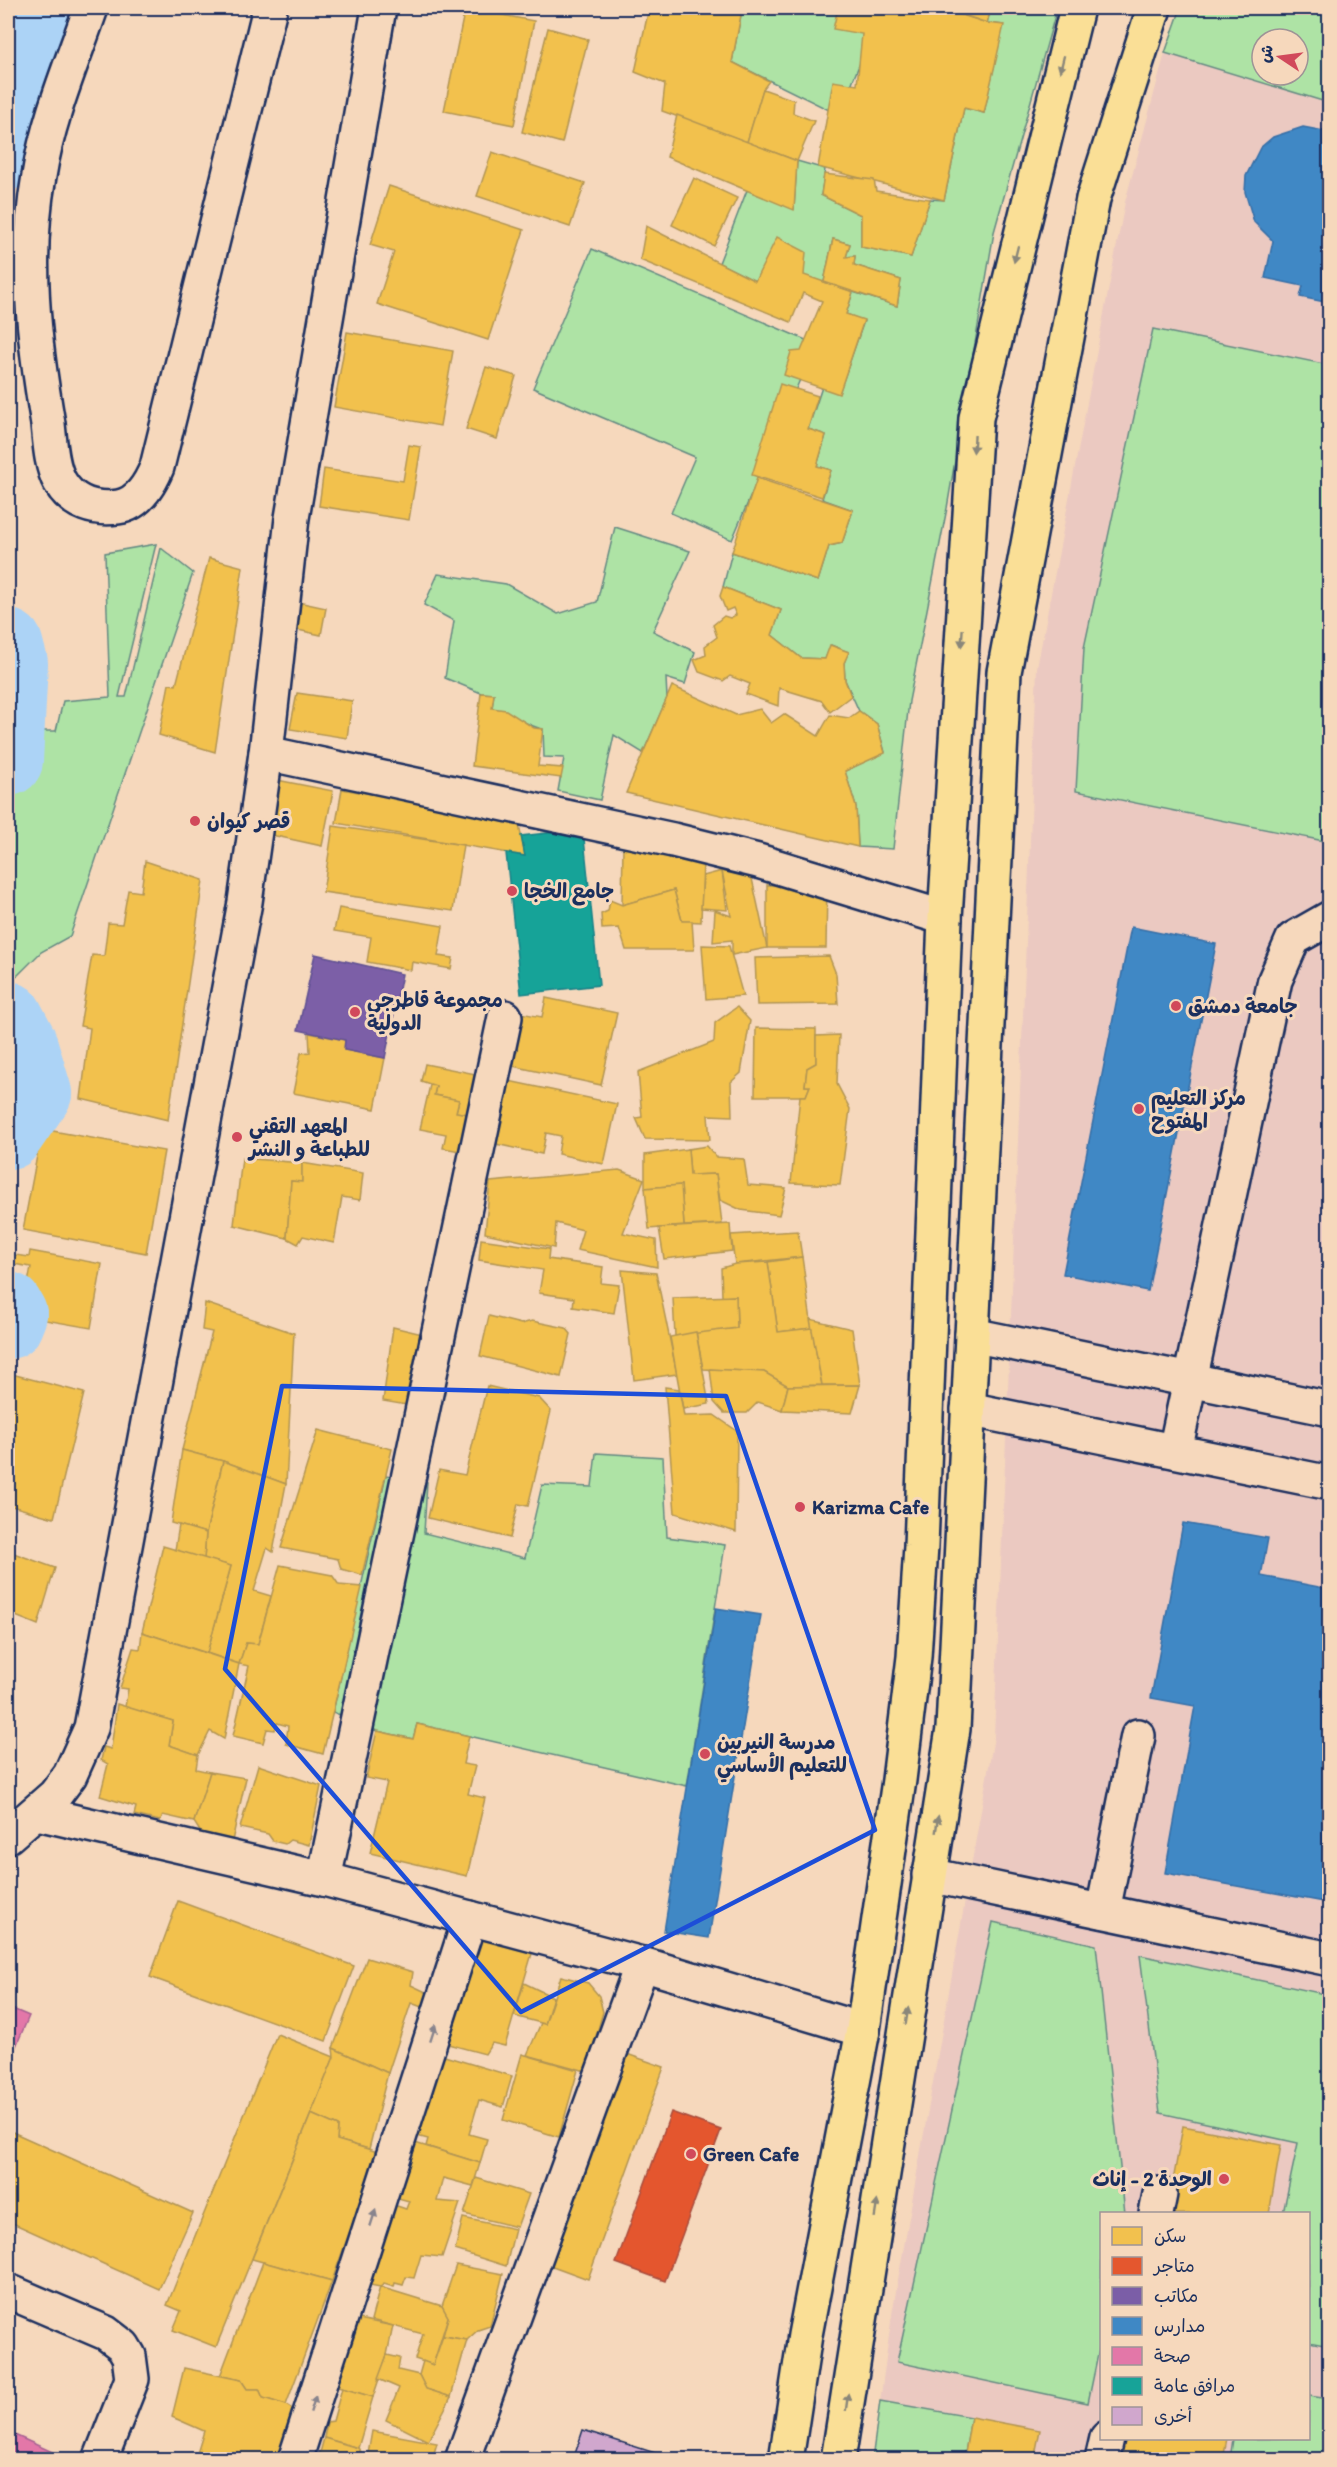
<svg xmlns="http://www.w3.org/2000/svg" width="1337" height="2467" viewBox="0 0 1337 2467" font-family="Itim,'Playpen Sans Arabic',sans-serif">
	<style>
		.built { fill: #ebc9c1; fill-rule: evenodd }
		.green { fill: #aee3a5; stroke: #648982; stroke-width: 1.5; fill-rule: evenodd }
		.homes { fill: #f2c14e; stroke: #b29553; stroke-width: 1.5 }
		.shops { fill: #e4572e; stroke: #a84b3c; stroke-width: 1.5 }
		.offices { fill: #7b5ea7; stroke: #5e5091; stroke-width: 1.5 }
		.schools { fill: #3f88c5; stroke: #346da6; stroke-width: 1.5 }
		.health { fill: #e377a8; stroke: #a76192; stroke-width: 1.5 }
		.public { fill: #17a398; stroke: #188087; stroke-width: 1.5 }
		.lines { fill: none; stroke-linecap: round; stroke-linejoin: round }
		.river { stroke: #acd3f6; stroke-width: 70 }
		.building { fill: #d0a7cd; stroke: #1b2f5e; stroke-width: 1.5 }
		.minor-casing { stroke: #1b2f5e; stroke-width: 38 }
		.major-casing { stroke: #1b2f5e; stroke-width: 38 }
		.minor { stroke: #f6d8bc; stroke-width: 33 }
		.major { stroke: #fadf96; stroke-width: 33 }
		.oneway { fill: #8a877a }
		.oneway2 { fill: #88848d }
		.marked { fill: none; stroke: #1d4ed8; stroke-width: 4.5; stroke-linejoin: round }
		.poi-dot { fill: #d1495b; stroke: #f6d8bc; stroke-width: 2 }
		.labels { text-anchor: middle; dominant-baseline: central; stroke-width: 6; stroke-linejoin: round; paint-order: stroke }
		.poi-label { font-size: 20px; font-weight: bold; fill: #1b2f5e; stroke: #f6d8bc; text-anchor: start }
	</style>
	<rect width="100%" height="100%" fill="#f6d8bc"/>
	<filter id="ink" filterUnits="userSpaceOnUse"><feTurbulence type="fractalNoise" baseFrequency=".0167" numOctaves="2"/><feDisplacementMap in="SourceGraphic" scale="12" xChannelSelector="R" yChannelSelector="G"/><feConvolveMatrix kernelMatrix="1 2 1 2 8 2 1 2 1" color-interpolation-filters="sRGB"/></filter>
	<g filter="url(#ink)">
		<path class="built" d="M1181,8h148v2451l-457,1 20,-146 102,-577 43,-1069 88,-466 40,-149zM1262,39h36v36h-36zM1102,2214h206v224h-206z"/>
		<g class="green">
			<polygon points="8,8 25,8 8,69"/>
			<polygon points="730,8 882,8 839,115 732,62 741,15"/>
			<polygon points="991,8 1057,8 994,232 947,508 909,701 893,849 858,847 856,807 845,771 885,752 877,724 859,711 845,680 844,663 848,652 831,645 825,659 801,658 772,635 781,610 723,587 732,552 818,581 829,546 842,543 853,510 822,499 831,470 817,466 826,435 808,429 822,387 839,393 864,321 846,314 853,292 897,306 901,280 854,265 855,256 846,257 850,244 833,239 824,282 755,281 719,263 747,190 794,209 797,161 825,169 821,195 861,215 861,247 911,257 930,199 944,200 964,108 984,113 1003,25 987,23"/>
			<path d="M1181,8h148v95l-164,-50zM1262,39h36v36h-36z"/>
			<polygon points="592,249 815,344 732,540 671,513 695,457 533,388"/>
			<polygon points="1153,329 1329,365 1329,842 1076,791 1084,648"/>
			<path d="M615,527l75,24 -37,80 42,21 -10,32 -19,-6 1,20 -24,55 -29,-18 -14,65 -42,-9 6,-33 -20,-1 -1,-28c-19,-3 -31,-18 -51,-21l2,-14 -13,-1 -36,-15 9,-57 -30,-16 14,-31 68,10 52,30 39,-12z"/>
			<path d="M156,544l-37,153h7l35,-149 32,25 -123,363 -29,16 -33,33c-1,-62 -8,-206 25,-254h23l7,-30 47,-4 -5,-144z"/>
			<polygon points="596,1453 663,1457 667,1537 725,1545 687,1786 417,1724 413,1739 377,1731 333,1712 386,1475 427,1482 424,1533 525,1558 542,1485 592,1487"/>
			<polygon points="993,1922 1096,1945 1125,2213 1102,2214 1101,2340 1088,2403 897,2362"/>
			<polygon points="1140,1955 1329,1995 1329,2346 1309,2342 1308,2214 1283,2213 1298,2143 1160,2113"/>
			<polygon points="1309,2396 1329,2399 1329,2459 1230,2459 1233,2439 1308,2438"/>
			<polygon points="880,2401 971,2417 964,2459 872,2460"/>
		</g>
		<g class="homes">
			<polygon points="465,8 534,21 514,125 444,111"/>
			<polygon points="649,8 730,8 741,15 732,62 769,81 763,89 747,142 662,111 665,84 635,72"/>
			<polygon points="838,8 940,8 987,23 1004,25 984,113 964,108 944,200 818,167 833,81 857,85 862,34 833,29"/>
			<polygon points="943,8 991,8 987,23"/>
			<polygon points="548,28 588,39 562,143 522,132"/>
			<polygon points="763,89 794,100 793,113 814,121 797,161 747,142"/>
			<polygon points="677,115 797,161 794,210 667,157"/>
			<polygon points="492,152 585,183 570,227 477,196"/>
			<polygon points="824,174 874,180 876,191 930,199 911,257 861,247 861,215 821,195"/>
			<polygon points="694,178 737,198 714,246 672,225"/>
			<polygon points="389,186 524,230 488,340 377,304 394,252 370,245"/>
			<polygon points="646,226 755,281 777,237 806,252 804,275 853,292 846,314 864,320 839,394 784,375 791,352 801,351 822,301 803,293 791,322 640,260"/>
			<polygon points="833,239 850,244 846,257 855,256 854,265 901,280 897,306 824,282"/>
			<polygon points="347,332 453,351 440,426 334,407"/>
			<polygon points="486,367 516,376 497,439 466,429"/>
			<polygon points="780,384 818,396 808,429 826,435 817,466 831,470 822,497 752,475"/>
			<polygon points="409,445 421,447 409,520 319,506 324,469 403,481"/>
			<polygon points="757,478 853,510 842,543 829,546 818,581 732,552"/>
			<polygon points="209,558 243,567 215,752 159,735 169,684 176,685"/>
			<polygon points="723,587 781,610 772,635 801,658 825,659 830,645 849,652 844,663 845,680 851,696 830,712 822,701 779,688 778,706 746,694 750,684 730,676 723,681 699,672 694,660 706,655 705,646 717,637 713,625 724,616 730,618 736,615 733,608 726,611 720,596"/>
			<polygon points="298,602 326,608 321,635 293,629"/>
			<polygon points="672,686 736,715 760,709 771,723 784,714 818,736 830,715 849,718 859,711 877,724 885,753 845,771 856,807 858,847 626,793"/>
			<polygon points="297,693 352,701 347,738 290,729"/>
			<polygon points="481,693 494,694 492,708 506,710 534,728 543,729 538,766 563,768 561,778 472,766"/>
			<polygon points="272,779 333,791 322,846 262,833"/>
			<polygon points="342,789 518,819 525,856 336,823"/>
			<polygon points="333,826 463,845 453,911 323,892"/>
			<polygon points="623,846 703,860 701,922 682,921 674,890 622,905"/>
			<polygon points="145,861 203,880 168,1120 81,1099 90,1028 80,1026 92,955 104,956 108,923 122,924 128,890 141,892"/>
			<polygon points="722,871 727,910 701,908 703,876"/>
			<polygon points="722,871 751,874 767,948 732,955 732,940 713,942 715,910 731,916"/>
			<polygon points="767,885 827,885 826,948 767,948"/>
			<polygon points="674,890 682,921 692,921 694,950 626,950 619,928 602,929 601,914 608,911 610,900 622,905"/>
			<polygon points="339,908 443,926 438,956 453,958 451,969 412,962 411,970 367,962 371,937 334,931"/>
			<polygon points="702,945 729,946 743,996 706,999"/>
			<polygon points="829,956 836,974 838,1004 757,1005 755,958"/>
			<polygon points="546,998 617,1013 601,1085 503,1064 515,1012 542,1017"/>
			<polygon points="737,1007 750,1021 741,1073 731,1082 732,1116 708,1115 710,1140 645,1139 636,1118 642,1117 638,1072 714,1042 715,1023"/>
			<polygon points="756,1028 816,1029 816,1063 807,1068 805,1086 810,1086 806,1096 755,1096"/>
			<polygon points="309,1033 345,1040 344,1050 385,1058 375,1109 293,1093 301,1053 310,1052"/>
			<polygon points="839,1035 837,1084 850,1109 840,1185 791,1183 800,1096 806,1096 810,1086 805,1086 807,1068 816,1063 816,1036"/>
			<polygon points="425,1064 486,1076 478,1116 456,1112 459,1100 434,1095 436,1086 421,1081"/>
			<polygon points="504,1080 617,1104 604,1164 558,1154 561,1136 546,1133 542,1154 491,1143"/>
			<polygon points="430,1085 436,1086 434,1095 459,1100 456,1112 478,1116 471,1153 443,1148 446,1134 420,1129"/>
			<polygon points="42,1129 164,1151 146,1253 23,1230"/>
			<polygon points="707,1146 716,1157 744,1159 748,1185 786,1188 779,1215 741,1210 720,1200 716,1174 690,1175 688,1149"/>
			<polygon points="688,1149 690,1175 716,1174 722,1224 684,1226 681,1185 645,1188 645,1155"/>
			<polygon points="242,1158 302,1163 302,1182 291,1181 287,1238 234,1225"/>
			<polygon points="302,1163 363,1173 360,1200 342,1197 334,1243 303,1236 298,1244 287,1238 291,1181 302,1182"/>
			<polygon points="619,1170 644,1179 623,1233 656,1240 657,1267 577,1250 583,1230 556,1223 554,1248 485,1233 490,1182"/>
			<polygon points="681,1185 684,1226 649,1229 645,1188"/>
			<polygon points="730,1224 732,1251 664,1259 659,1228"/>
			<polygon points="798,1231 802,1257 735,1264 731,1235"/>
			<polygon points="481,1239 549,1249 548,1259 603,1267 601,1283 619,1285 614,1313 573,1307 574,1298 539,1293 543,1270 479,1260"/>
			<polygon points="30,1251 102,1264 91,1328 22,1316 31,1267 8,1263 8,1254 29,1257"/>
			<polygon points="802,1257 812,1328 778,1332 768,1262"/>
			<polygon points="768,1262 778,1332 812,1328 822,1385 788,1386 764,1372 703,1369 696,1332 737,1328 736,1296 722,1297 721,1268 735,1264"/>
			<polygon points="622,1270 656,1273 677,1374 634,1380"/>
			<polygon points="736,1296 737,1328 675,1336 673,1298"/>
			<polygon points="205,1303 294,1333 286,1484 223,1461 182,1450 212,1332 202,1330"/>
			<polygon points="489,1316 521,1324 532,1321 566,1328 571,1334 561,1377 480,1356"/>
			<polygon points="810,1319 852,1329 860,1385 822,1385"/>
			<polygon points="393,1327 435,1337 418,1407 383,1401"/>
			<polygon points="696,1332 709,1404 683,1409 670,1337"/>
			<polygon points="710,1369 764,1372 788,1386 782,1410 758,1402 747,1413 724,1413 714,1402"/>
			<polygon points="8,1373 84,1393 54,1518 8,1505"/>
			<polygon points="860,1385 852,1413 782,1410 788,1386"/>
			<polygon points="487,1386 539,1398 551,1411 528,1506 518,1504 510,1538 428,1518 439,1470 465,1475"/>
			<polygon points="665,1387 679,1389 684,1416 714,1415 737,1431 736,1532 675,1513"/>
			<polygon points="318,1430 392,1449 362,1575 341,1569 338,1559 281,1548"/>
			<polygon points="182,1450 223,1461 206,1533 171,1523"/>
			<polygon points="223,1461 286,1484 273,1552 267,1548 254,1591 271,1596 258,1644 246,1643 239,1664 207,1653 231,1566 204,1559 206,1533"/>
			<polygon points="179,1525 206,1533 204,1559 175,1550"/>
			<polygon points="163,1546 231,1566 207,1653 142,1632"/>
			<polygon points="8,1551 55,1568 38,1625 8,1613"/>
			<polygon points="280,1565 332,1575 339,1585 362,1587 323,1754 286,1744 288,1726 277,1723 275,1730 267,1729 263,1743 233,1736 249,1666 239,1664 246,1643 258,1644"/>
			<polygon points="142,1632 239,1664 224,1739 210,1731 198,1755 169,1745 173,1721 125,1707 128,1689 120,1688 133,1648 140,1649"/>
			<polygon points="117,1704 173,1721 169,1745 198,1755 196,1769 210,1772 194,1822 163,1815 160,1821 134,1815 136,1807 100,1796 108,1764 101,1760 104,1747 111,1749"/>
			<polygon points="417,1724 469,1736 463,1764 475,1766 468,1794 485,1798 467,1876 370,1853 387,1782 366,1778 377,1731 413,1739"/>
			<polygon points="258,1765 321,1786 309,1845 290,1840 285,1844 273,1841 268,1834 240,1828"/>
			<polygon points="210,1772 246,1778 232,1841 201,1833 194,1822"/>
			<polygon points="178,1901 354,1966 326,2041 150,1977"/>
			<polygon points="475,1933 533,1950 505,2046 492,2043 485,2054 444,2043"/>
			<polygon points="367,1958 413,1972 411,1985 430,1994 427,2009 411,2003 388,2073 333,2048"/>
			<polygon points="561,1976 588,1983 599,1996 603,2012 586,2071 527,2055 541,2023 545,2024"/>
			<polygon points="524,1983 553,1997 545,2024 514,2016"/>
			<polygon points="277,2034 334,2057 216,2347 173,2330 181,2311 167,2305"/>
			<polygon points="333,2048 388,2073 369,2149 337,2140 338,2126 311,2114 334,2057"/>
			<polygon points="624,2053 664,2067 588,2279 547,2264"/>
			<polygon points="522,2054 578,2070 559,2137 503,2120"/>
			<polygon points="441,2055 512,2076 503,2107 479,2100 469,2134 487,2139 480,2163 426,2146 428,2139 417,2136"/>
			<polygon points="311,2114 338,2126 337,2140 378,2152 332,2281 252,2259"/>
			<polygon points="1183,2126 1281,2145 1269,2214 1167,2214"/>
			<polygon points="8,2130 193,2213 159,2289 8,2221"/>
			<polygon points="415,2143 480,2163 473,2186 443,2178 437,2201 460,2203 442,2257 421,2255 414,2278 406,2277 403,2285 395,2283 394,2287 384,2284 380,2287 365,2284 391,2204 406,2209 409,2201 398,2198"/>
			<polygon points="476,2178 529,2194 517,2227 464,2214"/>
			<polygon points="463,2218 515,2229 506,2266 455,2250"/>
			<polygon points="263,2262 332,2281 286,2405 263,2398 259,2389 247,2389 241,2380 220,2376"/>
			<polygon points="456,2265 503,2274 490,2326 478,2330 467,2340 443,2336 448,2317 442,2306"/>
			<polygon points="380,2287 442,2306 448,2317 433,2365 415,2359 423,2334 371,2320"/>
			<polygon points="354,2318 393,2326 387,2355 373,2397 334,2386"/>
			<polygon points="443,2336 467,2340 451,2397 426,2389 419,2375 423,2361 433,2365"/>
			<polygon points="387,2355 400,2358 398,2370 419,2375 426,2389 451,2397 428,2441 386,2420 399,2388 378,2379"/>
			<polygon points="184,2368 241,2380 247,2389 259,2389 263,2398 286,2405 302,2415 285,2460 195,2460 204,2431 172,2417"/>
			<polygon points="342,2388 373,2397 358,2448 324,2438 327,2422 333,2421"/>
			<polygon points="971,2417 1040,2430 1034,2460 964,2460"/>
			<polygon points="372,2431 437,2443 432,2460 377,2460 368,2454"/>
			<polygon points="324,2438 358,2448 367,2460 318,2460"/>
			<polygon points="1125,2438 1227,2438 1223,2460 1121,2460"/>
		</g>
		<polygon class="shops" points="671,2112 721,2130 665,2281 616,2263"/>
		<polygon class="offices" points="315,954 402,974 385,1058 344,1050 345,1040 298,1030"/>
		<g class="schools">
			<polygon points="1303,127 1330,132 1330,303 1300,297 1303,286 1265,278 1273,241 1254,222 1245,192 1246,176 1260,148 1273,137"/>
			<polygon points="1131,927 1216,944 1148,1291 1063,1274"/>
			<polygon points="1183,1523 1268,1538 1261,1576 1330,1589 1330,1903 1165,1873 1195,1706 1151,1698"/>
			<polygon points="716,1608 761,1615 709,1938 664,1931"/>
		</g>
		<g class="health">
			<polygon points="8,2007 29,2016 8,2065"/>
			<polygon points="8,2432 70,2460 8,2460"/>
		</g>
		<polygon class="public" points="583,829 599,985 521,994 506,853 525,856 521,836"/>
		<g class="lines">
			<g class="river">
				<polyline points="8,155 41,8"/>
				<polyline points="8,644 13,663 8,761"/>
				<polyline points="8,1016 22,1043 37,1093 8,1135"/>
				<polyline points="8,1307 12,1314 8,1324"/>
			</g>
		</g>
		<polygon class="building" points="583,2430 674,2459 674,2460 573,2460"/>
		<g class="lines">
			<defs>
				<g id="minor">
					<path d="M91,8c-19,55 -43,110 -52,168 -15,83 -5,166 9,248 2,18 3,42 12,58 13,22 35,28 58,25 21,-3 32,-23 39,-40l113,-459"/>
					<polyline points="266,753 673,840 758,861 945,918"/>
					<polyline points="972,1335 1330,1409"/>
					<polyline points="968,1409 1330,1483"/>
					<polyline points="1175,1451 1275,980 1293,939 1330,918"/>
					<polyline points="37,1813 324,1879 642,1964 863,2030"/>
					<polyline points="8,1836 55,1795 70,1775 91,1728 245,902 266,753 292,518 379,8"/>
					<polyline points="929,1875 1330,1959"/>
					<polyline points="324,1879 505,1017"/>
					<polyline points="1103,1911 1138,1736"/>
					<polyline points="1156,2214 1160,2194"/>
					<polyline points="8,2291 106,2333 123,2346 129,2356 132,2379 100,2460"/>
					<polyline points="295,2460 470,1918"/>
					<polyline points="462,2460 642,1964"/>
					<polyline points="1102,2460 1107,2438"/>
				</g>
				<g id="major">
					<polyline points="786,2460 805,2335 863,2030 899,1780 914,1657 921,1546 945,918 976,418 1077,8"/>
					<polyline points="838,2460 953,1729 1004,672 1093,199 1154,8"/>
				</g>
			</defs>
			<use href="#minor" class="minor-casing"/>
			<use href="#major" class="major-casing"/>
			<use href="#minor" class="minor"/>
			<use href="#major" class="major"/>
		</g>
		<defs><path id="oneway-solid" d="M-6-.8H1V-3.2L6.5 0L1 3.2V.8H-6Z" transform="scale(1.5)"/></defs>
		<g class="oneway">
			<use href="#oneway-solid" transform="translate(1062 64) rotate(104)"/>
			<use href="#oneway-solid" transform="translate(1016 254) rotate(104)"/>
			<use href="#oneway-solid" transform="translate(974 444) rotate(94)"/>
			<use href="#oneway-solid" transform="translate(962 638) rotate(94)"/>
			<use href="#oneway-solid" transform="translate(937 1824) rotate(-81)"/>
			<use href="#oneway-solid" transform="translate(907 2016) rotate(-81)"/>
			<use href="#oneway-solid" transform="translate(876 2209) rotate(-81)"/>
			<use href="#oneway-solid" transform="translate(847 2402) rotate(-82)"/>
		</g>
		<g class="oneway2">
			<use href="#oneway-solid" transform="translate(433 2033) rotate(-72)"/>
			<use href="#oneway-solid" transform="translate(373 2218) rotate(-72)"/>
			<use href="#oneway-solid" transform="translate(313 2404) rotate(-72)"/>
		</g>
	</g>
	<path class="marked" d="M282,1386l444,10 149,434 -354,182 -296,-343z"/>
	<g class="poi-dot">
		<circle cx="195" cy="821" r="6"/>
		<circle cx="512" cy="891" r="6"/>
		<circle cx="1176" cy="1006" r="6"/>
		<circle cx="355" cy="1012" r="6"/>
		<circle cx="1139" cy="1109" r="6"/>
		<circle cx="237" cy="1137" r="6"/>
		<circle cx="800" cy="1507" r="6"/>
		<circle cx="705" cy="1754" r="6"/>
		<circle cx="691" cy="2154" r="6"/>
		<circle cx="1224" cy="2179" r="6"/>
	</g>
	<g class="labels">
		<g class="poi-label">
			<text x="207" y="821">قصر كيوان</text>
			<text x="524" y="891">جامع الخجا</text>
			<text x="367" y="1000">مجموعة قاطرجي<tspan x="367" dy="23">الدولية</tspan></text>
			<text x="1188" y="1006">جامعة دمشق</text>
			<text x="1151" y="1098">مركز التعليم<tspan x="1151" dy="23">المفتوح</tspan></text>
			<text x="249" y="1126">المعهد التقني<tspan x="249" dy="23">للطباعة و النشر</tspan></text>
			<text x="812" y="1507">Karizma Cafe</text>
			<text x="717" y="1742">مدرسة النيربين<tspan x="717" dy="23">للتعليم الأساسي</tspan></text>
			<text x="703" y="2154">Green Cafe</text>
			<text x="1212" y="2179" text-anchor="end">الوحدة 2 - إناث</text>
		</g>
	</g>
	<rect width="1337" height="2467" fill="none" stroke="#f6d8bc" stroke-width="30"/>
	<rect x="15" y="15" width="1307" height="2437" fill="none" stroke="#1b2f5e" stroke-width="2" filter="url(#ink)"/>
	<rect x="1100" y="2212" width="210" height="228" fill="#f6d8bc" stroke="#9e9496" stroke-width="1.5"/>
	<rect x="1112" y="2227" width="30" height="18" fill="#f2c14e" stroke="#9e9496" stroke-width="1.5"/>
	<text x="1154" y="2242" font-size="18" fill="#1b2f5e">سكن</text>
	<rect x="1112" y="2257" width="30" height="18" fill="#e4572e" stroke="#9e9496" stroke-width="1.5"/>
	<text x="1154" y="2272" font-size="18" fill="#1b2f5e">متاجر</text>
	<rect x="1112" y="2287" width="30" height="18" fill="#7b5ea7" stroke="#9e9496" stroke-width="1.5"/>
	<text x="1154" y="2302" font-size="18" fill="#1b2f5e">مكاتب</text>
	<rect x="1112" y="2317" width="30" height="18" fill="#3f88c5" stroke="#9e9496" stroke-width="1.5"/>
	<text x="1154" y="2332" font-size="18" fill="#1b2f5e">مدارس</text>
	<rect x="1112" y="2347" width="30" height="18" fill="#e377a8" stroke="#9e9496" stroke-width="1.5"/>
	<text x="1154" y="2362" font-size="18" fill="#1b2f5e">صحة</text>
	<rect x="1112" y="2377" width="30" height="18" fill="#17a398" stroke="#9e9496" stroke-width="1.5"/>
	<text x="1154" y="2392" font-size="18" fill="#1b2f5e">مرافق عامة</text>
	<rect x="1112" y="2407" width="30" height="18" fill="#d0a7cd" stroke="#9e9496" stroke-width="1.5"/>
	<text x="1154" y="2422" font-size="18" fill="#1b2f5e">أخرى</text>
	<g transform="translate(1280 57) rotate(283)"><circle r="28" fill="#f6d8bc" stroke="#9e9496" stroke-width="1.5"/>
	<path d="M0-4.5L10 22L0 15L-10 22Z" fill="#d1495b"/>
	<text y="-9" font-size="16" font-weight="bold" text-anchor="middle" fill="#1b2f5e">ش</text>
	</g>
</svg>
